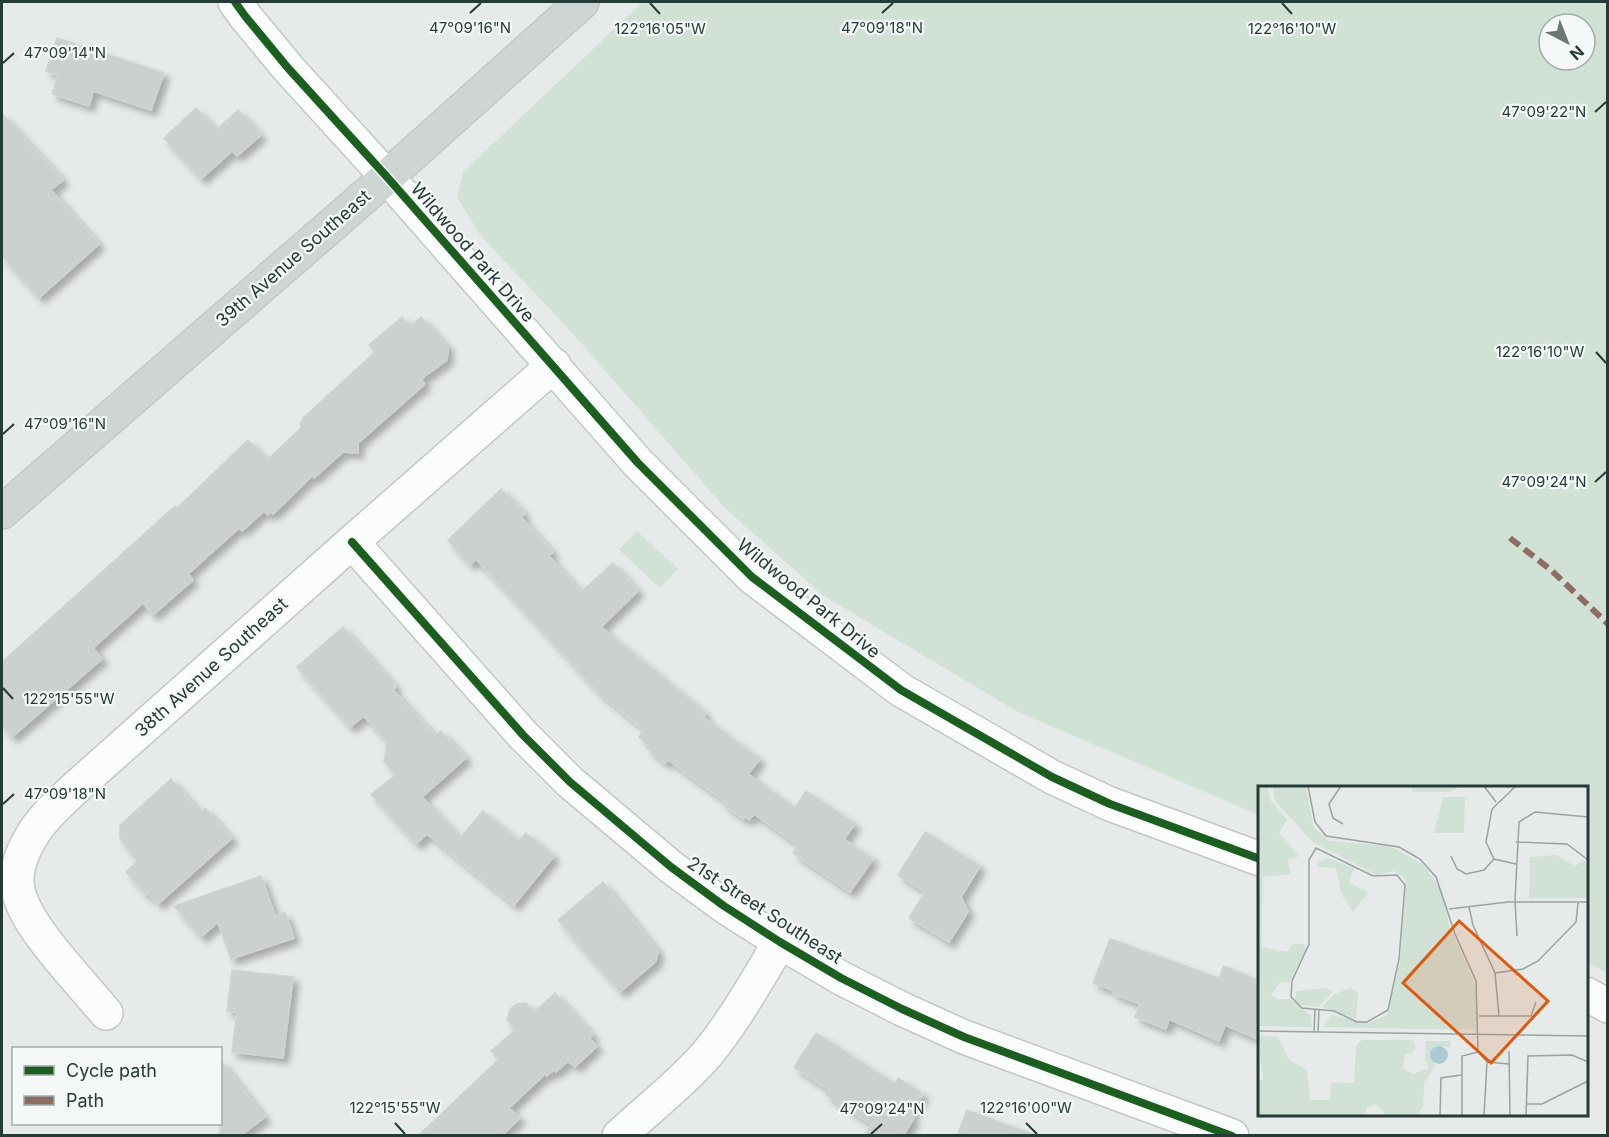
<svg xmlns="http://www.w3.org/2000/svg" width="1609" height="1137" viewBox="0 0 1609 1137" font-family="Inter,sans-serif">
	<style>
		.green { fill: #d1e1d6; fill-rule: evenodd }
		.building { fill: #ccd1cf; stroke: #cfd3d1; stroke-width: 1.5; filter: url(#shadow) }
		.lines { fill: none; stroke-linecap: round; stroke-linejoin: round }
		.minor-casing { stroke: #c3c7c5; stroke-width: 36 }
		.major-casing { stroke: #c2c9c7; stroke-width: 36 }
		.minor { stroke: #fbfcfc; stroke-width: 33 }
		.major { stroke: #cfd5d4; stroke-width: 33 }
		.quiet { stroke: #8d6e63; stroke-width: 6; stroke-dasharray: 12 6; stroke-linecap: butt }
		.cycleway-casing { stroke: #f4f8f6; stroke-width: 11 }
		.cycleway { stroke: #1b5e20; stroke-width: 8 }
		.ticks { fill: none; stroke: #253b37; stroke-width: 2 }
		.labels { text-anchor: middle; dominant-baseline: central; stroke-width: 4.5; stroke-linejoin: round; paint-order: stroke }
		.street-label { font-size: 18px; fill: #253b37; stroke: #f4f8f6 }
		.inset-road { fill: none; stroke: #99a4a1; stroke-width: 1.5 }
		.view { fill: #de580e; fill-opacity: 0.15; stroke: #de580e; stroke-width: 3 }
		.inset-edge { fill: none; stroke: #253b37; stroke-width: 3 }
		.ticks-label { font-size: 15px; text-anchor: middle; fill: #253b37; stroke: #f4f8f6; stroke-width: 4.5; stroke-linejoin: round; paint-order: stroke }
	</style>
	<defs>
		<filter id="shadow"><feDropShadow dx="5.5" dy="5.5" stdDeviation="3" flood-color="#0004"/></filter>
	</defs>
	<rect width="100%" height="100%" fill="#e6eae8"/>
	<g class="green">
		<path d="M643,2h964v971l-20,-11 -1,-174h-326l-1,27 -241,-103 -194,-116 -99,-88 -150,-172 -95,-101 -23,-38 7,-26zM1549,24h36v36h-36z"/>
		<polygon points="637,531 678,569 660,588 619,550"/>
	</g>
	<g class="building">
		<polygon points="57,38 164,73 151,110 93,91 89,106 52,94 58,75 46,71"/>
		<polygon points="196,108 216,130 238,110 261,135 237,156 232,151 201,179 164,138"/>
		<polygon points="2,114 63,180 51,190 99,244 39,298 2,256"/>
		<polygon points="402,317 411,326 421,317 448,347 447,360 421,379 425,384 358,443 358,453 343,452 314,478 312,476 273,514 271,512 268,515 264,511 242,531 239,528 188,574 193,580 153,615 143,603 93,648 102,659 12,737 2,725 2,662 175,506 177,508 248,440 267,460 302,427 300,424 303,418 375,352 369,345"/>
		<polygon points="501,489 525,514 521,517 553,552 549,556 581,592 613,563 638,591 601,627 706,713 703,717 760,759 748,774 795,808 806,791 855,824 844,839 873,859 850,892 793,853 798,845 754,814 749,820 745,816 743,819 723,804 725,802 668,760 665,763 647,748 649,745 639,737 644,730 600,694 476,559 470,565 448,540"/>
		<polygon points="343,627 396,687 393,690 435,736 441,731 466,758 422,797 460,838 483,811 519,841 526,833 554,856 514,905 427,834 416,844 371,794 397,774 384,762 387,742 364,716 350,727 297,667"/>
		<polygon points="171,779 200,812 205,808 232,838 158,904 148,893 146,895 126,872 137,861 120,838 120,825"/>
		<polygon points="925,832 980,866 961,897 968,912 949,942 909,918 925,892 898,875"/>
		<polygon points="261,876 275,916 285,913 294,938 231,959 218,922 201,937 174,906"/>
		<polygon points="603,882 658,951 656,961 620,992 558,920"/>
		<polygon points="1110,939 1219,978 1224,966 1260,981 1260,1040 1225,1025 1219,1041 1169,1019 1166,1029 1135,1017 1140,1004 1113,994 1115,991 1093,983"/>
		<polygon points="232,970 293,977 283,1058 232,1052 237,1012 227,1011"/>
		<polygon points="555,993 593,1035 589,1038 597,1046 575,1067 568,1061 556,1072 554,1070 547,1076 545,1074 509,1108 520,1118 501,1136 418,1136 499,1059 491,1051 516,1029 507,1020 510,1009 517,1004 526,1003 534,1012"/>
		<polygon points="816,1033 895,1084 898,1078 923,1094 910,1115 914,1118 903,1136 864,1136 871,1124 826,1095 829,1090 794,1067"/>
		<polygon points="220,1060 265,1117 240,1136 220,1136"/>
		<polygon points="967,1110 1030,1133 1029,1136 957,1136"/>
	</g>
	<g class="lines">
		<defs>
			<g id="minor">
				<polyline points="235,2 245,16 288,68 387,177 638,463 752,577 901,690 1052,777 1110,804 1260,859"/>
				<polyline points="352,542 523,735 570,782 671,867 724,906 780,942 841,978 902,1009 964,1037 1232,1136"/>
				<polyline points="1586,994 1608,1006"/>
				<path d="M106,1013c-25,-31 -80,-85 -88,-123 -4,-19 5,-40 15,-56 10,-17 26,-30 40,-44l279,-248 202,-177"/>
				<path d="M619,1136c29,-27 62,-52 88,-82 28,-34 50,-74 73,-112"/>
			</g>
			<polyline id="major" points="2,512 387,177 582,2"/>
		</defs>
		<use href="#minor" class="minor-casing"/>
		<use href="#major" class="major-casing"/>
		<use href="#minor" class="minor"/>
		<use href="#major" class="major"/>
		<polyline class="quiet" points="1510,538 1551,570 1608,624"/>
		<defs>
			<g id="cycleway">
				<polyline points="235,2 245,16 288,68 387,177 638,463 752,577 901,690 1052,777 1110,804 1260,859"/>
				<polyline points="352,542 523,735 570,782 671,867 724,906 780,942 841,978 902,1009 964,1037 1232,1136"/>
			</g>
		</defs>
		<use href="#cycleway" class="cycleway-casing"/>
		<use href="#cycleway" class="cycleway"/>
	</g>
	<path class="ticks" d="M650,3l10,11M1282,3l10,11M470,13l11,-10M882,13l11,-10M3,63l11,-10M1595,112l11,-10M1596,352l10,11M3,434l11,-10M1595,482l11,-10M3,688l10,11M3,804l11,-10M395,1123l10,11M1026,1123l11,11M871,1134l11,-10"/>
	<g class="labels">
		<g class="street-label">
			<text transform="translate(473 252) rotate(49)">Wildwood Park Drive</text>
			<text transform="translate(293 258) rotate(-41)">39th Avenue Southeast</text>
			<text transform="translate(809 598) rotate(39)">Wildwood Park Drive</text>
			<text transform="translate(211 667) rotate(-42)">38th Avenue Southeast</text>
			<text transform="translate(765 910) rotate(33)">21st Street Southeast</text>
		</g>
	</g>
	<g transform="translate(1258 786)">
		<rect width="330" height="330" fill="#e6eae8"/>
		<path d="M0,0h10l2,14 17,20 -8,13 20,23 -11,4 3,14 -28,3 -2,70 26,5 6,-8h11l2,5 -17,34 -9,-1 -9,13 7,4h12l21,17 1,11 -54,-1zM14,0h34l7,40 16,15 61,5 34,19 17,24 8,35 22,50 5,15v41l-153,-3 8,-12 37,8 19,-8 13,-55 6,-81 -12,-8 -17,4 -64,-33 -38,-41zM153,0h50l-12,6h-36zM185,11h22l-1,36h-30zM298,69l20,11 7,-6 5,5v33h-59l1,-41zM70,72l26,10 -5,15 20,9 -16,20 -11,-17 -6,-27 -19,-1v-5zM66,202l9,3 -14,16 -17,-2 -8,-5 3,-9zM93,202l7,5 -2,26 -34,-12 11,-12zM0,250l20,1 11,23 18,10 3,30h20l1,-18 23,1 2,-38 6,-5h51l3,7 -4,6 -7,1 -2,14 10,6 16,-6 -4,-9 1,-18h25l-1,7 -7,-2 -11,7 3,13 -11,17 -1,24 -8,9h-28l-10,-11 -10,2 -2,9h-107v-33l5,-5z" fill="#d1e1d6"/>
		<path d="M172 269a9 9 0 1 1 18 0a9 9 0 1 1-18 0Z" fill="#abcbd4"/>
		<path class="inset-road" d="M50,0l7,36 11,14 73,11 21,12 16,18 19,57 21,47 2,71 9,10M83,0l-12,18 4,14 10,6M226,0l12,16M258,56l51,2 21,16M58,62l57,28 24,-1 8,10 -6,74 -11,51 -21,12h-10l-23,-11 -32,-3 -11,-11 1,-16 17,-37v-84zM193,70l6,13 9,5 18,-4 10,-11M258,78l-22,-5 -8,-17 6,-33 24,-23M211,121l4,18 22,48 4,43M191,123l59,-7h80M259,150l-2,-35 4,-79 16,-10 53,5M237,187l28,-4 15,-8 38,-39 2,-19M221,230h52l5,-14M0,245l330,5M56,246l1,-23M60,247l1,-24M251,265l1,65M229,276l22,2M268,318h16l46,-23M182,330l1,-38 20,-3M204,330v-60l16,-4M226,330l3,-54M268,330l2,-60 44,-1 16,7"/>
		<path class="view" d="M201,135l89,80 -57,62 -88,-80z"/>
		<rect width="330" height="330" class="inset-edge"/>
	</g>
	<g class="ticks-label">
		<text x="470" y="33">47°09'16"N</text>
		<text x="882" y="33">47°09'18"N</text>
		<text x="660" y="34">122°16'05"W</text>
		<text x="1292" y="34">122°16'10"W</text>
		<text x="65" y="58">47°09'14"N</text>
		<text x="1544" y="117">47°09'22"N</text>
		<text x="1540" y="357">122°16'10"W</text>
		<text x="65" y="429">47°09'16"N</text>
		<text x="1544" y="487">47°09'24"N</text>
		<text x="69" y="704">122°15'55"W</text>
		<text x="65" y="799">47°09'18"N</text>
		<text x="395" y="1113">122°15'55"W</text>
		<text x="1026" y="1113">122°16'00"W</text>
		<text x="882" y="1114">47°09'24"N</text>
	</g>
	<rect width="1609" height="1137" fill="none" stroke="#253b37" stroke-width="6"/>
	<rect x="12" y="1047" width="210" height="78" fill="#f4f8f6" stroke="#a1acaa" stroke-width="1.5"/>
	<rect x="24" y="1066" width="30" height="9" fill="#1b5e20" stroke="#a1acaa" stroke-width="1.5"/>
	<text x="66" y="1077" font-size="18" fill="#253b37">Cycle path</text>
	<rect x="24" y="1096" width="30" height="9" fill="#8d6e63" stroke="#a1acaa" stroke-width="1.5"/>
	<text x="66" y="1107" font-size="18" fill="#253b37">Path</text>
	<g transform="translate(1567 42) rotate(138)"><circle r="28" fill="#f4f8f6" stroke="#a1acaa" stroke-width="1.5"/>
	<path d="M0-4.5L10 22L0 15L-10 22Z" fill="#697875"/>
	<text y="-9" font-size="16" font-weight="bold" text-anchor="middle" fill="#253b37">N</text>
	</g>
</svg>
